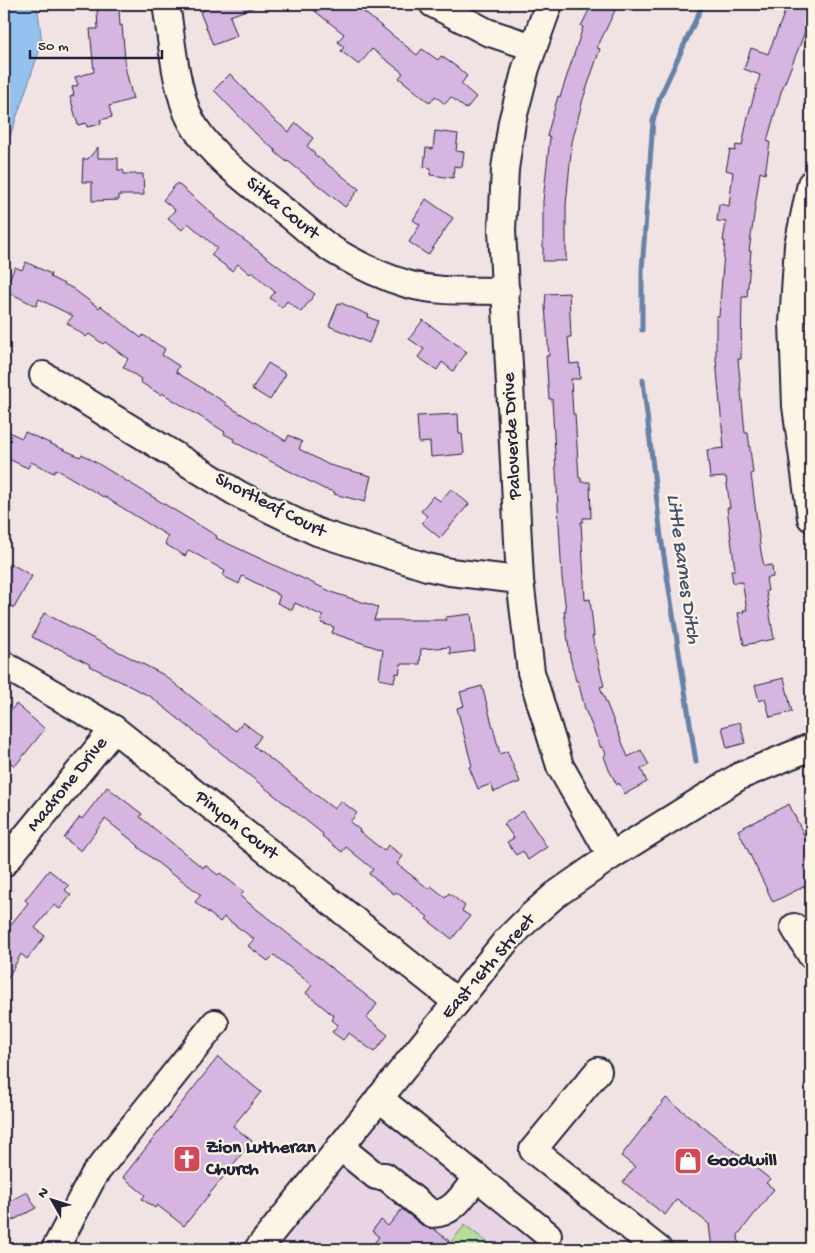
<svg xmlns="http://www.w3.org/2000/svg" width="815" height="1253" viewBox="0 0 815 1253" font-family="'Gochi Hand',sans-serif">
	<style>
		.built { fill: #e9d4e3 }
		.green { fill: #b6dd99; stroke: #6c806a }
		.water { fill: #94c2ef; stroke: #6682a7 }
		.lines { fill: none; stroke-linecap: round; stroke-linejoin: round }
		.stream { stroke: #6682a7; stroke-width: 5 }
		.building { fill: #d6b5e0; stroke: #22223b }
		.minor-casing { stroke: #22223b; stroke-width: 30 }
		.minor { stroke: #fcf5e5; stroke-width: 26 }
		.labels { text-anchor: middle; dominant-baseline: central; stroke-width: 4.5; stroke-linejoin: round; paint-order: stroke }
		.street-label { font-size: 19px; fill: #22223b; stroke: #fcf5e5 }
		.poi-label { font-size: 19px; font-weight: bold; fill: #22223b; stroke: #fcf5e5; text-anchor: start }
		.water-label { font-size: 20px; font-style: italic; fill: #445271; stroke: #fcf5e5 }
	</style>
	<rect width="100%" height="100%" fill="#f1e2e4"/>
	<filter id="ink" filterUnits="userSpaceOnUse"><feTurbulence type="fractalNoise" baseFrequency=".02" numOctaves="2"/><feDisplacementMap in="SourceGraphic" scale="10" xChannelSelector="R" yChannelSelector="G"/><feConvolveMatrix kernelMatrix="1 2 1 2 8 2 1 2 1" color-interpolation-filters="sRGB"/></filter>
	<g filter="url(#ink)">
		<polygon class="built" points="382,1112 548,1249 272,1249"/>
		<polygon class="green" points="465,1225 496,1249 445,1249"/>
		<polygon class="water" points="4,4 37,4 42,43 4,154"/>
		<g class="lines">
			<g class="stream">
				<polyline points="642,330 642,270 653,121 660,97 703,4"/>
				<polyline points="643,380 661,537 696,762"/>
			</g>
		</g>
		<g class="building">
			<polygon points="202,4 257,4 257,6 230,16 237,36 213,45 200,12 205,10"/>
			<polygon points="306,4 354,4 417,55 422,49 438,60 441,56 457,67 467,76 461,84 476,97 466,109 451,97 445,104 435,96 430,103 399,78 403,73 372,49 359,65 341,51 344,47 338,42 344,34"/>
			<polygon points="592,4 618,4 597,48 600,49 583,99 572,142 566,205 566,261 543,261 543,201 550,137 547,136 558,96 560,97 583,27 581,26"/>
			<polygon points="788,4 811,4 811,17 781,92 767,141 770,142 765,174 760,172 749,251 751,251 747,297 742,297 741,359 738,359 745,433 748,433 753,473 751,474 761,552 764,566 772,565 773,577 766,578 768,591 766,591 774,639 744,645 738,613 744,612 743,610 747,610 742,582 733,583 731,570 735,570 727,508 730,508 726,477 710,478 707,450 724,448 716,360 716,316 719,316 725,241 723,241 726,222 717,221 719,204 729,206 733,172 726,170 730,150 735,151 736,145 742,146 748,116 760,75 744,69 751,48 768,54"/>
			<polygon points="119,8 120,26 122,25 126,71 133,99 109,106 112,117 100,120 101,124 87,127 86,123 78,125 70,97 74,95 72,87 78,85 75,77 94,72 90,29 98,29 97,10"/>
			<polygon points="230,74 272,118 289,132 296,123 313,138 307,146 315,153 314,154 359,189 345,207 288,161 287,162 275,152 276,151 257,135 214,90"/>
			<polygon points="435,131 458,134 456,151 464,152 462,167 454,166 453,178 430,175 431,168 424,167 426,148 433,149"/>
			<polygon points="98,147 98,158 118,158 118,170 123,170 124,174 143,174 144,195 119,195 119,200 92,201 92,182 82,182 83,159 88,159"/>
			<polygon points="177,183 215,216 214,217 315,294 301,312 287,301 282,308 270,298 275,292 252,272 250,274 238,264 232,271 211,255 217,248 188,223 182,230 168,218 175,210 163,200"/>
			<polygon points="426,199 453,218 428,255 409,242 420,225 413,220"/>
			<polygon points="26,262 51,274 50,277 72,288 99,308 101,306 141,338 143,335 165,349 162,355 179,366 176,372 226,403 225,404 286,441 289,435 302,442 299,449 329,465 371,476 365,502 334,494 335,492 324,489 249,450 233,441 234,439 224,434 225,432 162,393 161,395 140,382 141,379 123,367 128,359 105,342 103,344 89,334 86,337 67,323 73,316 39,299 36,306 4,290 15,267 22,270"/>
			<polygon points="569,293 571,337 568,337 570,364 579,363 580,379 571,379 573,414 575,414 579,478 581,478 581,482 590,482 591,518 583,518 583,522 581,522 585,600 590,599 594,636 592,636 604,686 600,687 628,757 641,750 649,765 641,769 647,782 625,794 619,783 617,785 609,770 604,756 606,754 603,747 601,748 585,709 578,681 576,681 570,657 564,611 566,611 562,578 552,399 549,399 546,356 549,356 545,306 546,294"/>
			<polygon points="341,303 369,315 368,317 378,321 369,343 329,326 338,304 340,305"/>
			<polygon points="423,320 467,352 453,371 442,362 437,370 418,357 424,349 409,339"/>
			<polygon points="268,363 286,374 270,400 252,389"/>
			<polygon points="458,414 459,434 462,434 464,454 431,457 430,442 419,443 417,416"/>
			<polygon points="4,430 22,438 25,432 80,457 82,454 217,536 216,538 334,593 378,607 374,620 446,620 446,617 471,614 475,651 450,654 450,647 421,649 420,664 401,664 399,674 396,673 394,682 379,679 383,650 332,633 334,627 321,623 323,616 295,603 292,610 277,603 280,596 274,592 242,576 239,584 223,576 225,571 189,550 185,556 165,544 168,536 105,497 105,498 56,469 54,473 31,462 28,468 4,457"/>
			<polygon points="451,489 469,504 440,538 422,523 427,516 421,511 433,496 440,501"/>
			<polygon points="10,563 32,576 14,608 4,602 4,572"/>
			<polygon points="44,613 164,675 223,722 236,731 243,722 261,736 254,746 334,809 341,801 357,813 350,822 360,830 359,831 384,851 388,845 403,856 397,864 429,889 431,886 445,897 449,893 465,906 462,911 470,916 452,939 426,919 428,917 396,892 394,894 369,874 373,869 346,847 342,852 322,836 323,834 151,697 90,666 91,665 56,647 55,648 32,637"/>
			<polygon points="784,678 792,712 770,717 765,699 759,701 755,685"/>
			<polygon points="482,686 500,754 507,751 520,782 494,792 491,784 478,789 469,767 472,766 457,708 464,706 460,692"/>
			<polygon points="16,704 45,729 15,766 4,758 4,719"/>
			<polygon points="740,722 745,743 727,748 722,727"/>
			<polygon points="107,787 142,814 140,817 203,868 205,865 218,875 220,873 244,892 240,896 377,1004 367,1018 388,1035 374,1052 349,1033 343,1040 332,1032 338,1025 332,1020 334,1016 306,993 312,985 274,955 268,961 248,946 254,939 224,917 220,922 195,902 201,895 175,875 174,876 138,847 139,846 105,819 81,851 64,838 80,817 82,819"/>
			<polygon points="789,804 811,850 811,883 773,902 738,830"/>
			<polygon points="523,811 547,847 528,860 523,851 516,855 507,842 514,838 504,824"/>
			<polygon points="49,870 69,886 65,890 71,895 60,909 54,905 35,928 45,936 27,959 21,954 4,985 4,933 28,903 25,900"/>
			<polygon points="218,1057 261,1092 233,1126 252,1141 184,1226 157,1205 155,1208 142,1199 145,1195 123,1177"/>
			<polygon points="666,1098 770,1179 766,1183 774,1189 738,1235 739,1247 712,1249 709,1224 677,1199 665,1215 623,1182 635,1167 621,1156"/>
			<polygon points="27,1192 36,1208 4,1225 4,1204"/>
			<polygon points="402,1209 423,1226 434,1229 449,1241 442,1249 369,1249 379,1237 372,1231 381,1220 388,1226"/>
		</g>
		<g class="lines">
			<defs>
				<g id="minor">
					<path d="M166,4c6,36 8,73 21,108 17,42 72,78 106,106 15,12 29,26 45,35 22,13 45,24 69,31 31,9 66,6 99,7"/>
					<polyline points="433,4 487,32 533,47"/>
					<polyline points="549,4 526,68 512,122 505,169 502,230 520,580 531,672 560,766 611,856"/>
					<polyline points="811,184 798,245 793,323 796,406 811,518"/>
					<polyline points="43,375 240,495 317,532 427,567 450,572 520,580"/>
					<polyline points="4,665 114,729 457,1002"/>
					<polyline points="4,863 114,729"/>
					<polyline points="794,927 811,955"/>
					<polyline points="598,1071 533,1150 658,1249"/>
					<polyline points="379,1098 548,1235"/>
					<path d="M340,1147l36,29h9l47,38c22,0 33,-22 45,-37"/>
					<polyline points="55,1249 94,1175 215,1023"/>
					<polyline points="258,1249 506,941 530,917 555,895 611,856 740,776 811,747"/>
				</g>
			</defs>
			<use href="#minor" class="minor-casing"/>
			<use href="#minor" class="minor"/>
		</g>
	</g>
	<defs>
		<symbol id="church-square" viewBox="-11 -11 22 22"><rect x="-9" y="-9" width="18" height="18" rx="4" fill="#d1495b" stroke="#fcf5e5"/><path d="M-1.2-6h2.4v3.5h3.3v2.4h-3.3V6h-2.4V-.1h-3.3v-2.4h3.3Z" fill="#fff"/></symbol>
		<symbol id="shop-square" viewBox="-11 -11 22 22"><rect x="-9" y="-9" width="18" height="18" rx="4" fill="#d1495b" stroke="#fcf5e5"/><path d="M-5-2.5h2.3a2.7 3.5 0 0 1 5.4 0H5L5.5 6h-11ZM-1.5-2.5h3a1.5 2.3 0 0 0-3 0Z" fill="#fff"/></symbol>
	</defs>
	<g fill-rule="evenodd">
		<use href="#church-square" x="171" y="1143" width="32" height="32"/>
		<use href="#shop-square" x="672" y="1145" width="32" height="32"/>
	</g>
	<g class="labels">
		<g class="street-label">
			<text transform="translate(282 209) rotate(39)">Sitka Court</text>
			<text transform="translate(513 436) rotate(-93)">Paloverde Drive</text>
			<text transform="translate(270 506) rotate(27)">Shortleaf Court</text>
			<text transform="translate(68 785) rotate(-51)">Madrone Drive</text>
			<text transform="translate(236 826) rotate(38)">Pinyon Court</text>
			<text transform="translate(489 967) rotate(-49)">East 16th Street</text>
		</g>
		<g class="poi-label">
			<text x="206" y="1148">Zion Lutheran<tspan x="206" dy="22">Church</tspan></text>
			<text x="707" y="1161">Goodwill</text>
		</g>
		<g class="water-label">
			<text transform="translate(682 569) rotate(82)">Little Barnes Ditch</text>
		</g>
	</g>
	<rect width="815" height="1253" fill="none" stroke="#fcf5e5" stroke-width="20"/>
	<rect x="10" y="10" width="795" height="1233" fill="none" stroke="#22223b" stroke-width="2" filter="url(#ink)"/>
	<g transform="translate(52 1200) rotate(309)" stroke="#fcf5e5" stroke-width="4" paint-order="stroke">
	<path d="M0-4L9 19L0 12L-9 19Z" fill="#22223b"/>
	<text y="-8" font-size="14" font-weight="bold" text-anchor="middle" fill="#22223b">N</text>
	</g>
	<path d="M30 50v8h132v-8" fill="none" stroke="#22223b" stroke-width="2.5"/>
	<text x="38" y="50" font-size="15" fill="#22223b" stroke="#fcf5e5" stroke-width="4" paint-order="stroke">50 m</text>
</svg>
